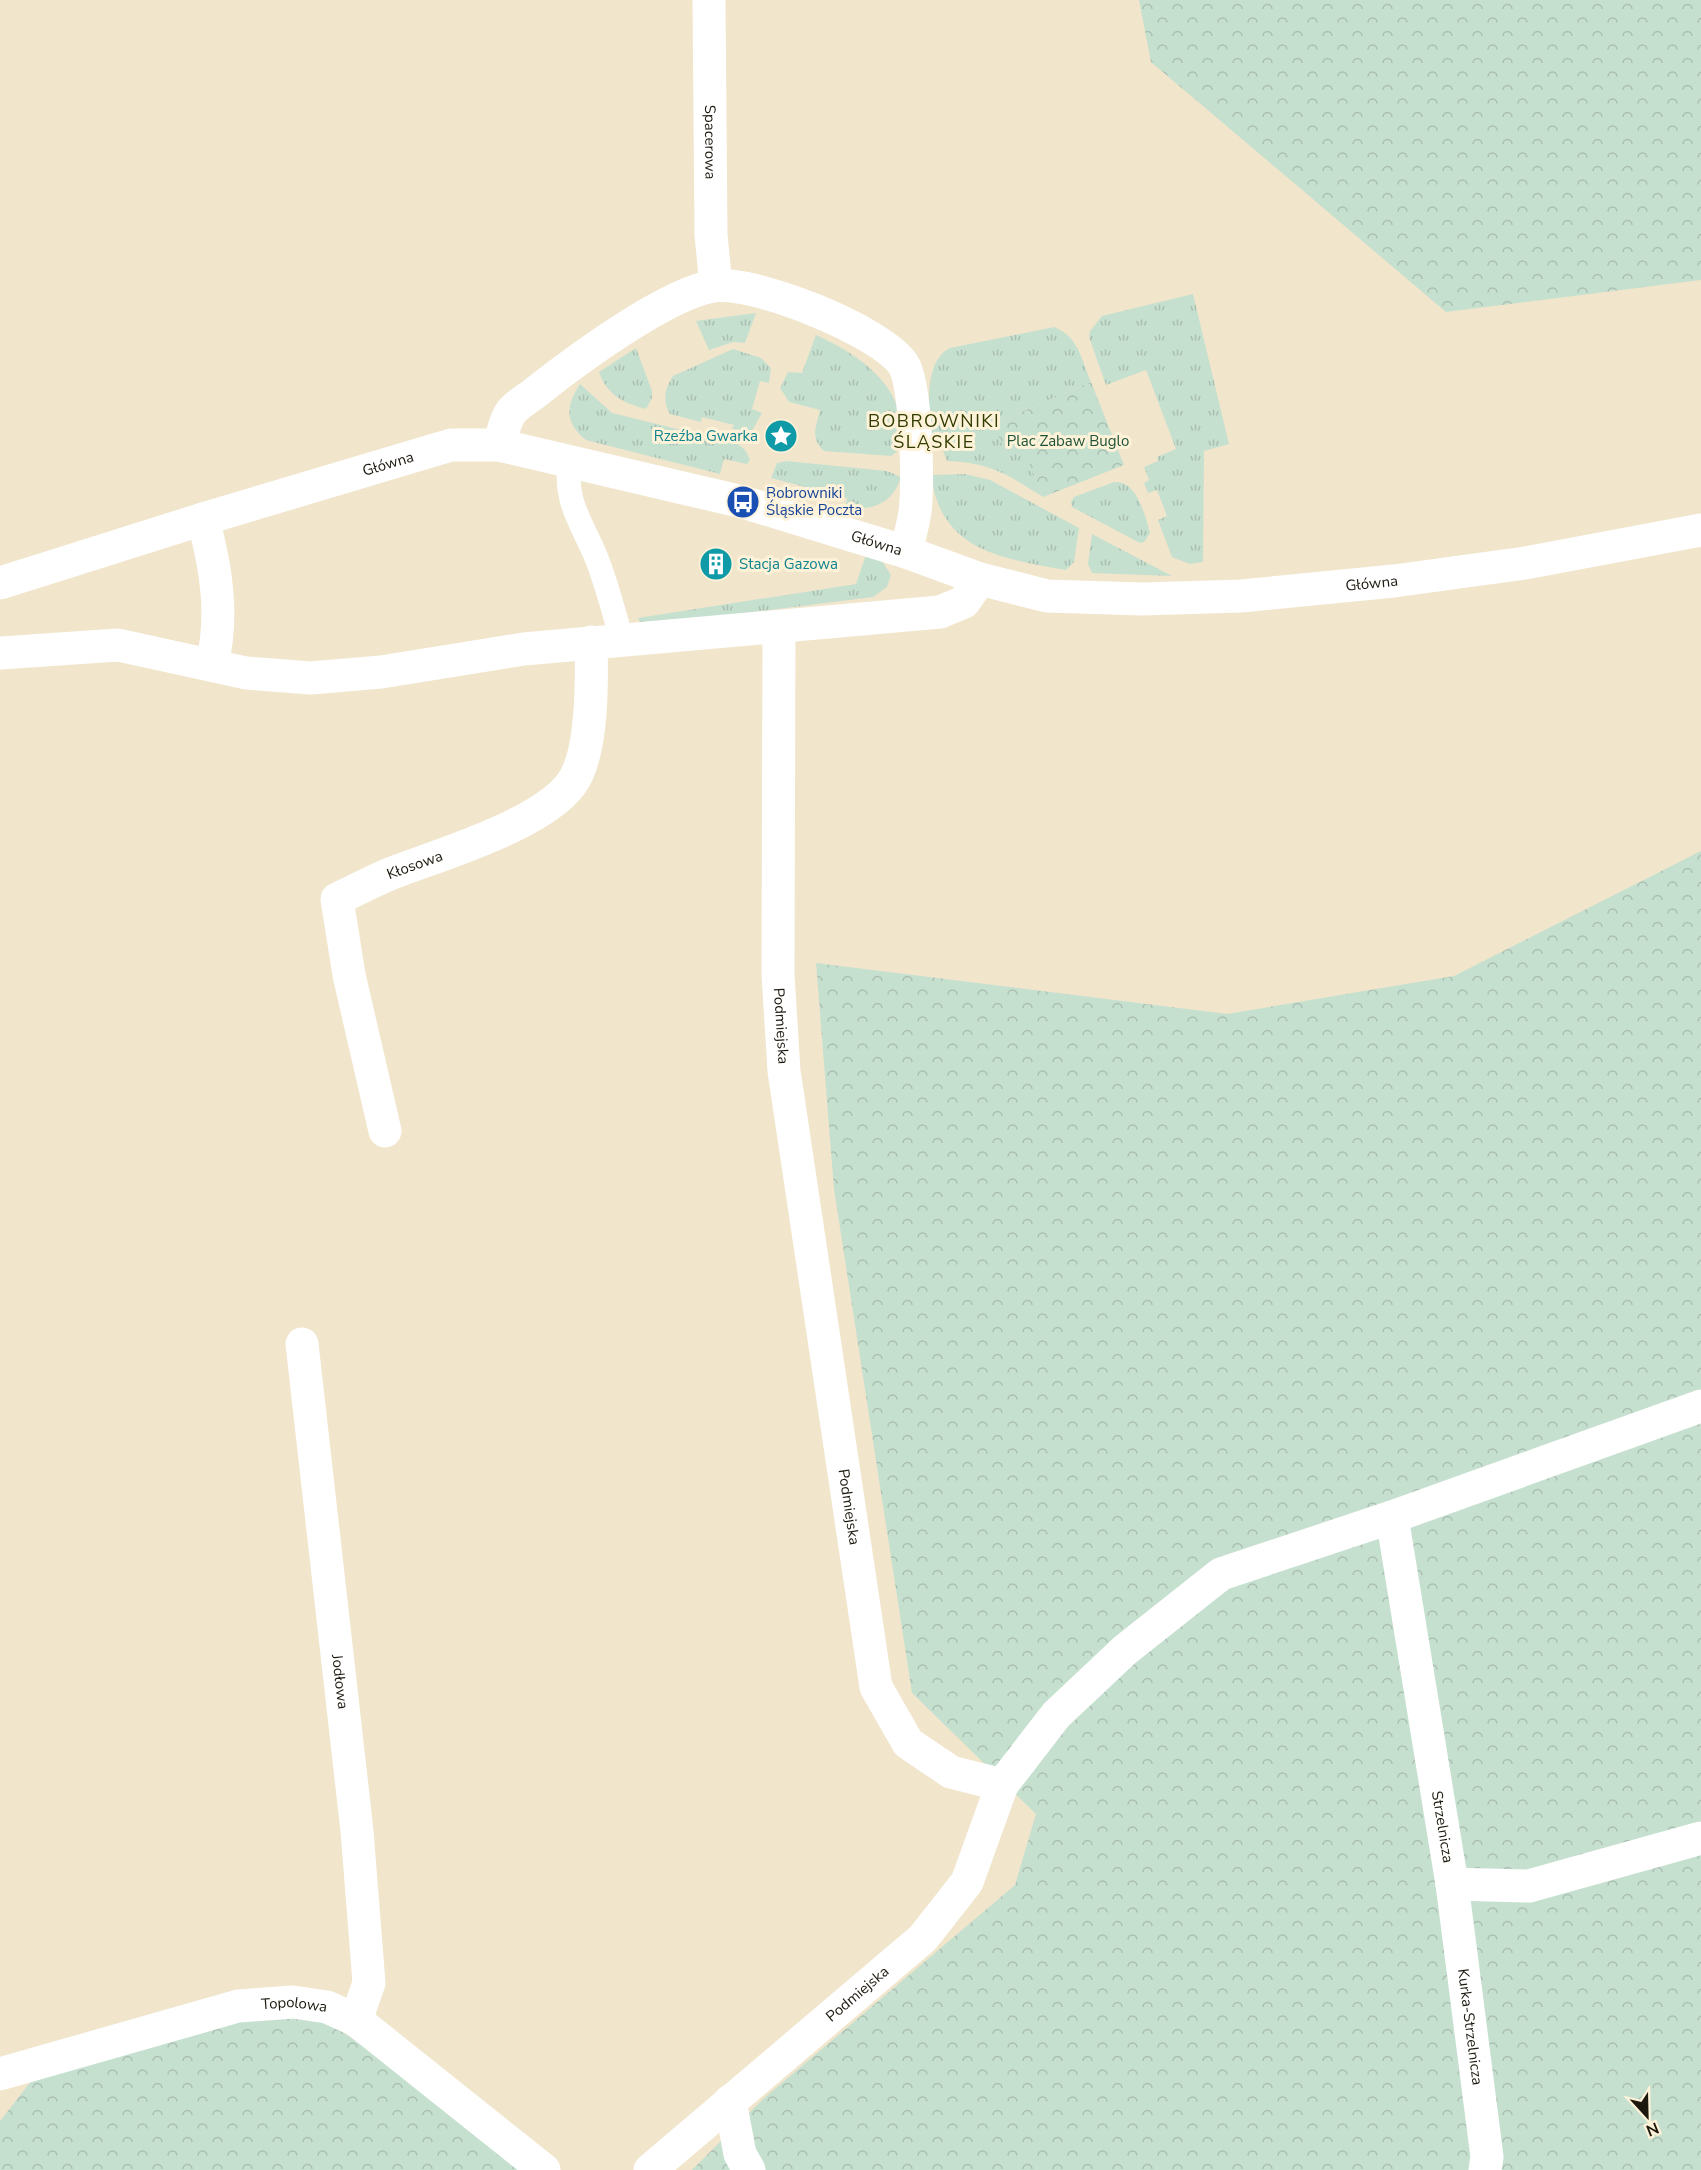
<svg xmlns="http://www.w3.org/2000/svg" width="1701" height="2170" viewBox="0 0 1701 2170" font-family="'Nunito Sans',sans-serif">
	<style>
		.grass { fill: url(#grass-tufts) }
		.park { fill: url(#park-crowns) }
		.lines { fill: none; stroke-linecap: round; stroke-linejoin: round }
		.lane { stroke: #fff; stroke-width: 24 }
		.street { stroke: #fff; stroke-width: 33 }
		.labels { text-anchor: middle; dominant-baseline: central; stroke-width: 6; stroke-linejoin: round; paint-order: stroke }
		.street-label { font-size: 15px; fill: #1c180e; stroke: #fef2d8 }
		.culture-label { font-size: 15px; fill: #0d838f; stroke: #fef2d8; text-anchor: end }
		.park-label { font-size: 15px; fill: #1e5338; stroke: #fef2d8 }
		.transit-label { font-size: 15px; fill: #164399; stroke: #fef2d8; text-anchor: start }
		.quarter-label { font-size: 18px; letter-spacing: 1.5px; fill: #323c00; stroke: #fef2d8 }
	</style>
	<defs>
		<pattern id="grass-tufts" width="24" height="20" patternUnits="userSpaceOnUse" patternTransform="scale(1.5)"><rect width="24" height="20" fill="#c6e0d0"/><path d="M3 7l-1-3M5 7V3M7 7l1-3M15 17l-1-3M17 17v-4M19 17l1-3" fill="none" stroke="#aabfb1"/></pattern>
		<pattern id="park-crowns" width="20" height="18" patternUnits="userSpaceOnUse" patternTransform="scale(1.5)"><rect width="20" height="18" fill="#c6e0d0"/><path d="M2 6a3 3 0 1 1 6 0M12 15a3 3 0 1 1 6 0" fill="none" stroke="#aabfb1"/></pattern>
	</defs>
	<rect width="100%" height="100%" fill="#f1e5cb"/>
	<g class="grass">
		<polygon points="1193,294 1229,444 1204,451 1203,562 1190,564 1172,557 1158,520 1167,516 1157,490 1148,493 1144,483 1149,480 1144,467 1158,461 1157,457 1176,449 1146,370 1106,385 1089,337 1090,331 1102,316"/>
		<polygon points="756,313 745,343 733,342 709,350 696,321"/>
		<path d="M1054,327c25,10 27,32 37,55l-97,42 28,20 21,53c-37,-23 -51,-34 -96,-36l-5,-13 -11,-1c-1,-28 -10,-85 19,-99z"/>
		<path d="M816,335c31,14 69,37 81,71 4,13 3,29 5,42l-11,8 -67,-5c-14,-13 -8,-24 -4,-41l-31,-8 -9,-14 8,-16 14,1z"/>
		<path d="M636,348l16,43v7l-6,11c-23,-6 -39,-14 -47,-37z"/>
		<path d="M733,349l28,9 10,10 -2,15 -9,-2 -8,28 10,4 -10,18 -20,-2 2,-4 -32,-8 -1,5 -31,-8c-8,-13 -5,-26 3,-38z"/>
		<path d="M580,384l32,29 126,31 8,7 4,9 -3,4 -23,-5 -4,15 -134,-34c-21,-17 -21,-33 -6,-56z"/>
		<path d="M786,461l101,10 14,6c-9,28 -29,34 -56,30l2,-9 -76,-20 6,-15z"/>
		<path d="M965,474l25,6 89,48 -5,34 -8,8c-64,-12 -125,-18 -135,-95z"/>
		<path d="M1114,482c23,-2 31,33 36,51l-6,9 -4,1 -68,-36 -1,-5 3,-5z"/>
		<polygon points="1092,534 1172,576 1092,573 1088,564"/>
		<polygon points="866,555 882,561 891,575 887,587 873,597 642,626 638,618 856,584"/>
	</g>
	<g class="park">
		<polygon points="1139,0 1701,0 1701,280 1446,312 1151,62"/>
		<polygon points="1091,382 1124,465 1043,497 1022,445 1005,452 994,424"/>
		<polygon points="1701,851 1701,2170 692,2170 763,2099 1015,1885 1036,1814 912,1693 834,1189 816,963 1227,1014 1454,976"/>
		<polygon points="307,2010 414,2077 520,2170 0,2170 0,2121 32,2080 190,2022"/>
	</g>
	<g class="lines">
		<path class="lane" d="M570,461c-7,39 12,62 26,96 11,27 18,56 26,84"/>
		<g class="street">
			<path id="s1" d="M709,0l2,235 5,50"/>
			<path d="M499,445c3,-9 6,-25 12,-33 6,-8 18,-14 25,-20 39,-31 131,-99 178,-106 40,-6 167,45 189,78 14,20 15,122 12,148 -2,13 -6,27 -9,40"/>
			<path d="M203,519c13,48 21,96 9,145"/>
			<path id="s2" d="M0,583l203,-64 248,-74h48l244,57 163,50 74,27 67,17 95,3 99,-3 153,-15 131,-18 176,-33"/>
			<path id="s3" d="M779,628l-1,347 6,96 92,616 32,56 43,29 51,13"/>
			<polyline points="0,653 118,645 246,673 311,678 381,672 524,649 940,612 964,602 980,579"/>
			<path id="s4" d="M385,1131l-36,-156 -12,-76c20,-9 39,-20 58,-27 47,-18 156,-50 180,-94 18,-32 17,-99 16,-136"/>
			<path id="s5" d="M302,1344l55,487 12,152 -13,37"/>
			<path id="s6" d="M1392,1517l60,367 77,2 172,-48"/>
			<path id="s7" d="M1452,1884l35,273 -2,13"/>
			<path id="s8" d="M0,2074l238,-68 55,-4 34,5 29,13 188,150"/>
			<polyline points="730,2101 740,2154 749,2170"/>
			<path id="s9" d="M650,2170l273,-232 44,-56 35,-97 54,-70 69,-65 96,-76 171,-57 309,-111"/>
		</g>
	</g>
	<defs>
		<symbol id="sight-disc" viewBox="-11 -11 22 22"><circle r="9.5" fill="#0f9aa8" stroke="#fef2d8"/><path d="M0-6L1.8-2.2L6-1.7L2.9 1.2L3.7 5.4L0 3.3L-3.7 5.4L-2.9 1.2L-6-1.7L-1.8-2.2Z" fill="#fff"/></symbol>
		<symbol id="bus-disc" viewBox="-11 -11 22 22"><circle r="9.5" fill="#1a4fb4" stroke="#fef2d8"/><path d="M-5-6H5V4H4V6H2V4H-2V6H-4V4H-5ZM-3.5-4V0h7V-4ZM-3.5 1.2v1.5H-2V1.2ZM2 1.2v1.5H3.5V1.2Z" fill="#fff"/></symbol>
		<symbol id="building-disc" viewBox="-11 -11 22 22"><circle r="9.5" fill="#0f9aa8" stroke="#fef2d8"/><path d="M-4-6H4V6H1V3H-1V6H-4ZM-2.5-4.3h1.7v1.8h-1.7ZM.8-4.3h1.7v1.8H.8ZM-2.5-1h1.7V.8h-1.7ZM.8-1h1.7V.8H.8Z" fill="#fff"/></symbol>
	</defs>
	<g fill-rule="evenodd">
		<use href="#sight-disc" x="762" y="417" width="38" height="38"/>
		<use href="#bus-disc" x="724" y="483" width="38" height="38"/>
		<use href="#building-disc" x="697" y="545" width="38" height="38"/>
	</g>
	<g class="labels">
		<g class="street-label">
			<text stroke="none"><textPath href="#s1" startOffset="142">Spacerowa</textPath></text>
			<text stroke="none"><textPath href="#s2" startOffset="406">Główna</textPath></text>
			<text stroke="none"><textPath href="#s2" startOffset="910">Główna</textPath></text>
			<text stroke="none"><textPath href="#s2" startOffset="1414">Główna</textPath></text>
			<text stroke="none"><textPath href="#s4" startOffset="322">Kłosowa</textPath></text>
			<text stroke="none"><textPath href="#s3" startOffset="398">Podmiejska</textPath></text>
			<text stroke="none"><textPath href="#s3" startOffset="884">Podmiejska</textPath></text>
			<text stroke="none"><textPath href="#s5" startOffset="340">Jodłowa</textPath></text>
			<text stroke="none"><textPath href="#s6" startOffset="314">Strzelnicza</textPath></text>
			<text stroke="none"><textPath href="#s9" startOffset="272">Podmiejska</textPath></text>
			<text stroke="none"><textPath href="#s8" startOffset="304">Topolowa</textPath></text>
			<text stroke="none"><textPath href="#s7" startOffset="144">Kurka-Strzelnicza</textPath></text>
		</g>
		<g class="culture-label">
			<text x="758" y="436">Rzeźba Gwarka</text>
			<text x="739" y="564" text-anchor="start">Stacja Gazowa</text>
		</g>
		<g class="park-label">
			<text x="1068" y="441">Plac Zabaw Buglo</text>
		</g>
		<g class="transit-label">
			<text x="766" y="493">Bobrowniki<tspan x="766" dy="17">Śląskie Poczta</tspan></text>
		</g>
		<g class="quarter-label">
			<text x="934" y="421">BOBROWNIKI<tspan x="934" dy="21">ŚLĄSKIE</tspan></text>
		</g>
	</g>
	<g transform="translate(1647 2116) rotate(158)" stroke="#fef2d8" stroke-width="4.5" paint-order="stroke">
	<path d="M0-4.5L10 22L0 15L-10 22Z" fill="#1c180e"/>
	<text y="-9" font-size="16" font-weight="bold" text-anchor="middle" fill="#1c180e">N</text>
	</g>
</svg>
